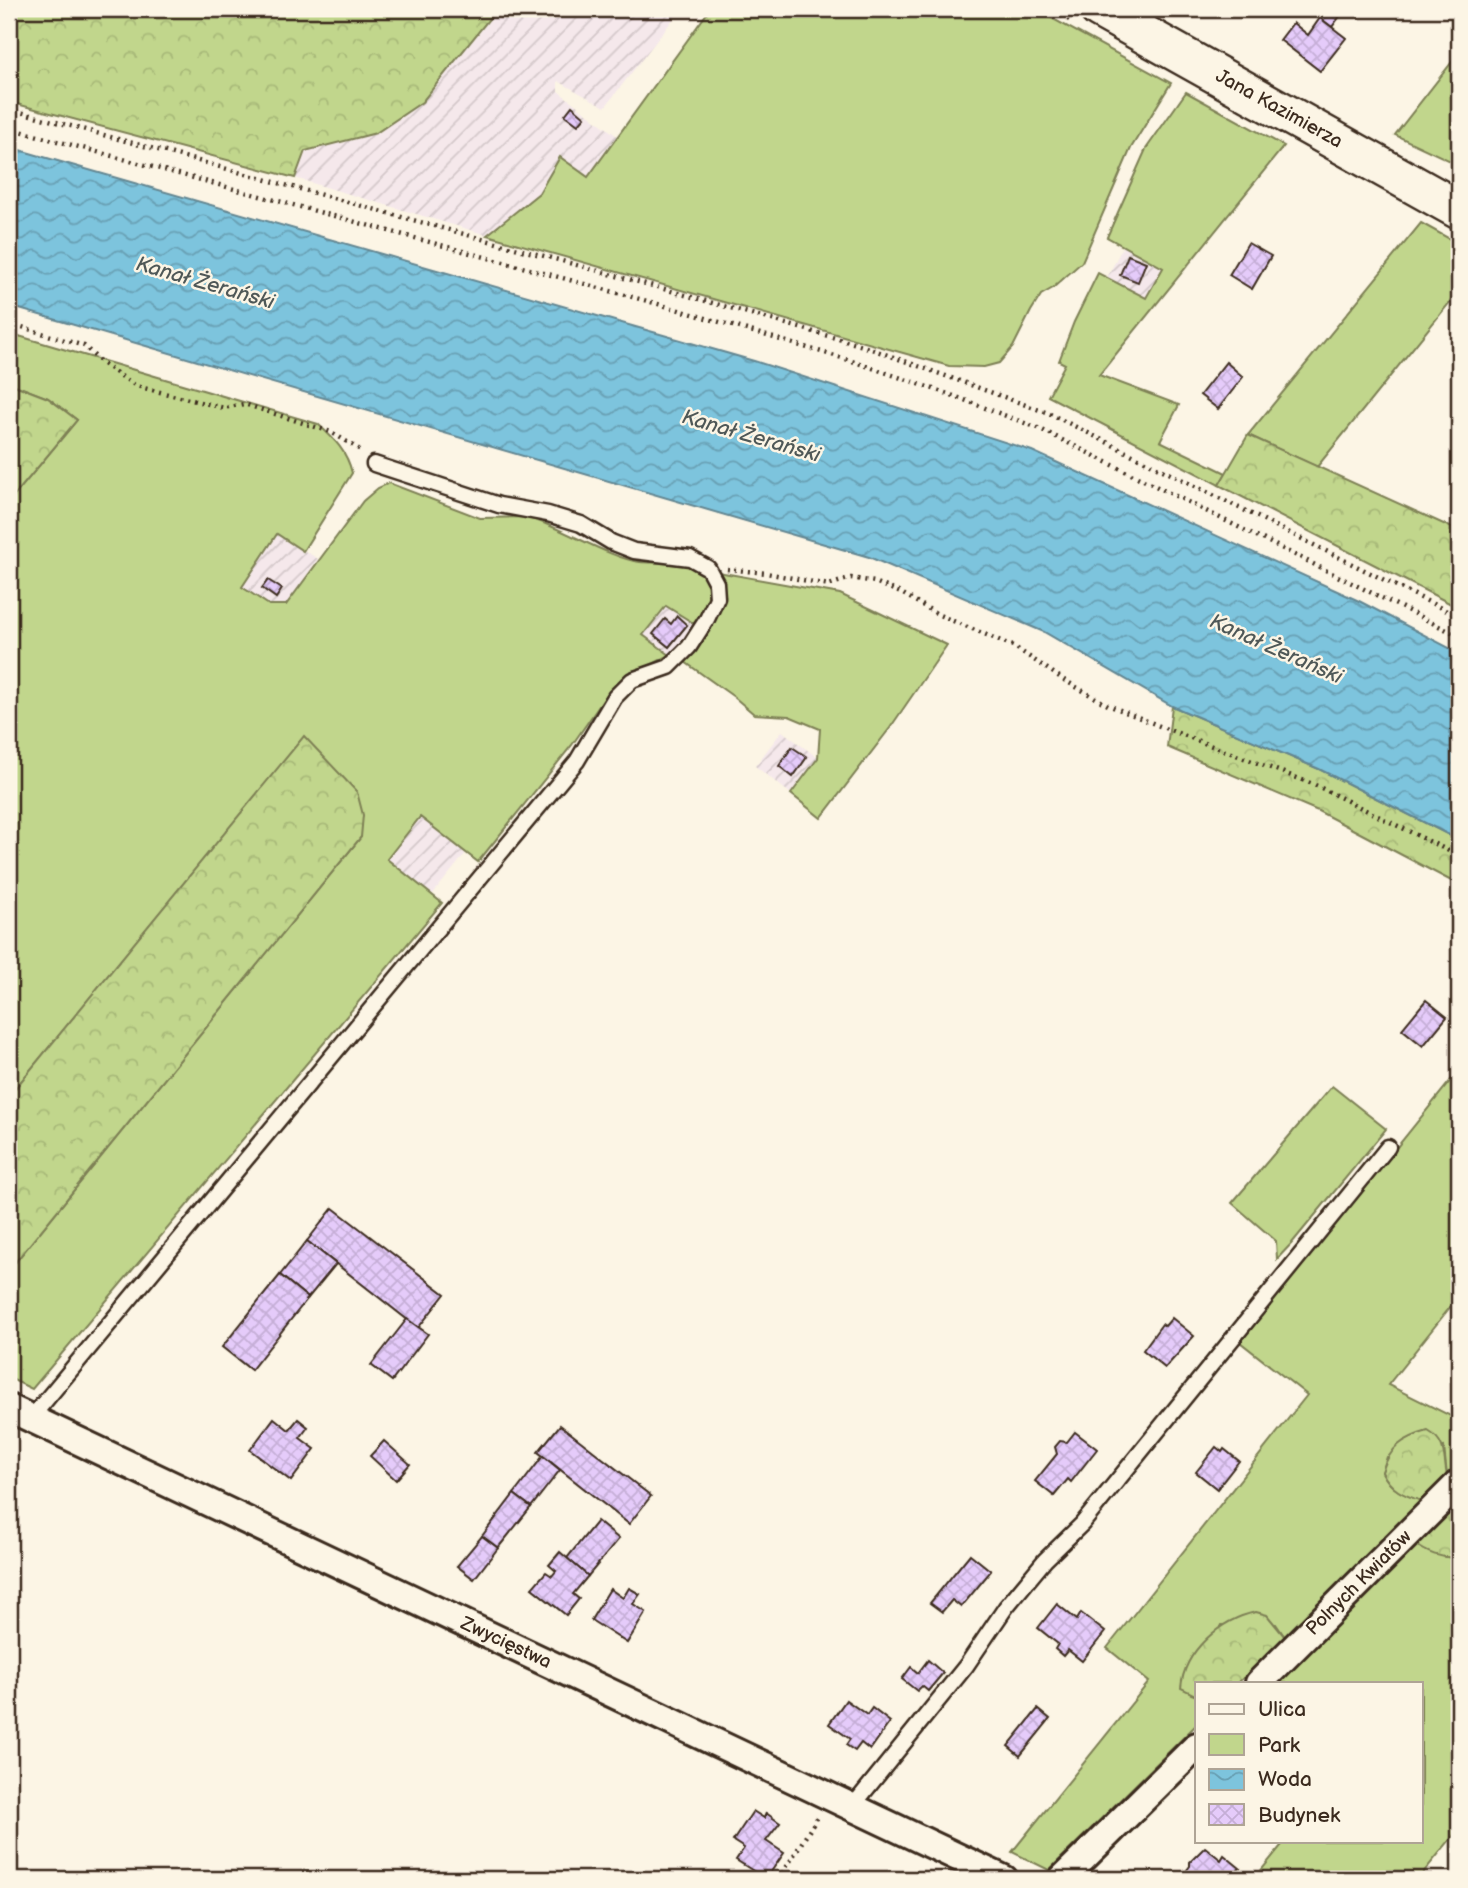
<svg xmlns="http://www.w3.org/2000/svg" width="1468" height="1888" viewBox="0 0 1468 1888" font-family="'Balsamiq Sans',sans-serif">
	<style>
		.industrial { fill: url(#industrial-furrows) }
		.green { fill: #c1d68c; stroke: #7e8055; stroke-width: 2 }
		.forest { fill: url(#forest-crowns); stroke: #7e8055; stroke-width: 2 }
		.water { fill: url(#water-waves); stroke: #638691; stroke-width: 2 }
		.building { fill: url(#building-cross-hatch); stroke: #3b2a1e; stroke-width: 2 }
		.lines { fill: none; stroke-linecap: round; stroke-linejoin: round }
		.service-casing { stroke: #3b2a1e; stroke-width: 19 }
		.minor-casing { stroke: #3b2a1e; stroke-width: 32 }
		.secondary-casing { stroke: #3b2a1e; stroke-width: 42 }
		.path { stroke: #3b2a1e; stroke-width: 4.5; stroke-dasharray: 2 5; stroke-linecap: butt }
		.service { stroke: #fcf5e5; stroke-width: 14 }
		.minor { stroke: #fcf5e5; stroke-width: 26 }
		.secondary { stroke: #fcf5e5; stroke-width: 37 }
		.labels { text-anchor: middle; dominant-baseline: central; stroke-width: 5; stroke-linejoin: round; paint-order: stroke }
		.street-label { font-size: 19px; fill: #3b2a1e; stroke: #fcf5e5 }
		.water-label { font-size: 21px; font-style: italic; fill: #4f5857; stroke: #fcf5e5 }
	</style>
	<defs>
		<pattern id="industrial-furrows" width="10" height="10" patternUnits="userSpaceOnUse" patternTransform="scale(1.75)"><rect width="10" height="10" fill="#f5e8eb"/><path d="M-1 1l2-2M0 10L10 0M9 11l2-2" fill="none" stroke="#d3c7c9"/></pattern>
		<pattern id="forest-crowns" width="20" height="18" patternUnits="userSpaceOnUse" patternTransform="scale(1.75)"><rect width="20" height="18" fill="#c1d68c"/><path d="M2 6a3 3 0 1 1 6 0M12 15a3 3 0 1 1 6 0" fill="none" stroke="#a7b878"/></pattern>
		<pattern id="water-waves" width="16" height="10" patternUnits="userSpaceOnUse" patternTransform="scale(1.75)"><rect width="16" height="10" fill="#7dc4dd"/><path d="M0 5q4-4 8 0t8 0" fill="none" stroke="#689fb3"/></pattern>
		<pattern id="building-cross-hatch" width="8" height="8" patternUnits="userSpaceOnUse" patternTransform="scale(1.75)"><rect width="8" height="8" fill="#e5cbfa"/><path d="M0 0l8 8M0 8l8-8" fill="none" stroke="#c5aed6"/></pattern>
	</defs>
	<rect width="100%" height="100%" fill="#fcf5e5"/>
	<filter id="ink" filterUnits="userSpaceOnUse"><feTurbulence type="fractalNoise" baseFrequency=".0143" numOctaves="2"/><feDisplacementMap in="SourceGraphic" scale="14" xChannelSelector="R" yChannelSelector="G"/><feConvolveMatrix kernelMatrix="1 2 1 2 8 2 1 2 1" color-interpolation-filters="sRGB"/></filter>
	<g filter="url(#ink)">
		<g class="industrial">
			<polygon points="497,9 681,9 605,107 558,81 558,91 617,136 587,177 560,157 539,193 487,235 295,178 305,151 376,133 422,102"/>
			<polygon points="1123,246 1163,267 1146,299 1107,278"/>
			<polygon points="277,534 318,559 286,605 269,605 242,588"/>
			<polygon points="666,606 695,624 670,655 643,635"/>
			<polygon points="782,731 818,758 791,794 755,766"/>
			<polygon points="421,817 466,853 432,895 386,859"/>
		</g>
		<g class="green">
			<polygon points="710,9 1035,9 1171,83 1131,148 1082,262 1053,288 1041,295 1031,311 1013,347 999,363 984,367 949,366 487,235 539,193 560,157 588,177"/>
			<polygon points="1459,53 1459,165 1395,135"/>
			<polygon points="1186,92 1284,146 1099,375 1179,405 1160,441 1226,473 1219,485 1048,396 1065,364 1059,361 1074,322 1098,273 1146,298 1163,268 1107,237 1146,149"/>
			<polygon points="1421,223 1459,244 1459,291 1317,467 1248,435"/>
			<path d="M12,334l306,90c16,15 29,27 34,49l-49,78 -26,-17 -35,53 27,18h17l77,-104 15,-13 11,-5 91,35 44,-1 14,4c29,10 75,38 102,41 18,2 56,-4 66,17 8,16 -3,32 -11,45l-29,-18 -23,29 27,20 -21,11 -17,5 -26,25 -34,49 -94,117 -58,-45 -33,42 55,44 -410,486 -23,-11v-108l352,-433 -57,-100 -295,359v-594l68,-82 -29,-22 -39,-15v-45z"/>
			<polygon points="718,572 840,594 947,645 890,728 821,818 791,794 818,758 820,729 789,716 754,714 734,697 685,662 707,634 723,600"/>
			<path d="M1459,1070v226l-71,89 71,35v44l-12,12 -3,-29 -57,10 -5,15c9,18 22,23 40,29l-137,136 -9,-13 -54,1 -31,69 6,2v28l-148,146 -37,-18 137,-170 -42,-34 200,-253 -67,-53z"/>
			<polygon points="1332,1086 1386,1129 1292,1243 1277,1259 1276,1241 1232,1203"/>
			<polygon points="1412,1542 1450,1558 1459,1557 1459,1829 1418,1879 1254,1879 1285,1841 1421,1841 1421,1683 1267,1683"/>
		</g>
		<g class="forest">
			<polygon points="9,9 497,9 422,102 376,133 305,151 295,178 9,102"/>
			<polygon points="9,383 48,398 77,420 9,502"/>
			<polygon points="1248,435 1459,531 1459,608 1219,485"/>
			<polygon points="1172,706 1319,769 1459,840 1459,885 1318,811 1167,747"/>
			<polygon points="304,736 357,792 363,815 361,837 9,1270 9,1096"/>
			<path d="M1428,1431c19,11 15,25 19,45l-25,25c-19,-6 -31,-11 -40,-29 8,-25 21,-34 46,-41z"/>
			<path d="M1459,1496v61c-19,2 -32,-4 -47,-15z"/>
			<path d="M1256,1612l11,3 18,22 -47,46h-41v13l-16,-8c3,-37 40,-69 75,-76z"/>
		</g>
		<polygon class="water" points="9,147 754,361 1032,451 1359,601 1459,653 1459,840 1319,769 1172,706 1044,632 869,557 9,306"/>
		<g class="building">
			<polygon points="1328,9 1345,9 1332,27 1320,18"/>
			<polygon points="1320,18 1346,38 1320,71 1280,40 1293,23 1308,35"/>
			<polygon points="572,106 585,117 578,125 565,115"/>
			<polygon points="1248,243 1271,256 1252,289 1229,275"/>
			<polygon points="1128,255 1146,262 1138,282 1120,275"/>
			<polygon points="1226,362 1243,377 1218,409 1200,395"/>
			<polygon points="268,580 282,589 276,598 262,588"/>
			<polygon points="677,616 687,625 669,647 653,634 665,619 671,624"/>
			<polygon points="792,747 807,757 793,777 779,766"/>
			<polygon points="1426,1000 1447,1017 1423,1046 1402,1029"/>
			<polygon points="333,1208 445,1294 418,1328 307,1241"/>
			<polygon points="307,1241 336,1264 308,1298 280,1275"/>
			<polygon points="280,1275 308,1298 251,1370 222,1347"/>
			<polygon points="1172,1318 1194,1336 1165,1368 1143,1350 1162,1324 1165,1326"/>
			<polygon points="407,1319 428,1334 392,1381 371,1365"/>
			<polygon points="274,1418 289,1430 298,1419 308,1427 300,1438 315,1449 291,1481 250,1450"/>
			<polygon points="560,1425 651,1496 629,1524 538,1452"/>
			<polygon points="1075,1432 1097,1449 1071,1482 1068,1479 1054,1496 1035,1481 1057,1454 1055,1447 1060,1441 1067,1442"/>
			<polygon points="384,1441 410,1464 396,1480 370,1456"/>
			<polygon points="1216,1447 1222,1452 1224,1449 1239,1461 1217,1489 1196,1472"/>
			<polygon points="543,1456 560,1470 531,1507 514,1494"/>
			<polygon points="514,1494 531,1507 498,1548 482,1536"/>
			<polygon points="597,1521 619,1539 588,1576 567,1558"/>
			<polygon points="482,1536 498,1548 474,1579 457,1566"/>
			<polygon points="560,1552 588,1576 573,1594 579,1599 566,1615 532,1588 546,1572 552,1576 556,1571 549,1565"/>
			<polygon points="970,1554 991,1571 961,1607 952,1600 942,1612 930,1603"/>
			<polygon points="629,1588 640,1594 633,1604 646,1612 627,1643 591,1620 610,1589 623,1598"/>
			<polygon points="1057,1604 1077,1620 1081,1613 1105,1632 1082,1661 1068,1650 1063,1656 1055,1649 1058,1644 1038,1628"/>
			<polygon points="928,1660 943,1673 928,1691 922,1686 917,1691 902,1679 911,1667 918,1673"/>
			<polygon points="846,1700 867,1715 872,1708 890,1722 870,1750 861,1743 855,1751 846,1745 850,1739 829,1724"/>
			<polygon points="1038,1709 1050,1719 1020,1756 1008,1746"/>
			<polygon points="753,1811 764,1818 766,1813 780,1823 766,1841 784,1853 766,1879 736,1860 744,1848 733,1841"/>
			<polygon points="1205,1847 1221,1860 1224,1855 1240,1868 1230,1879 1180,1879 1190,1866 1190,1862"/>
		</g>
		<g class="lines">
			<defs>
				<g id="service">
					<polyline points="31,1418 577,761 615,697 632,680 669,667 689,647 707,619 717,598 716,583 708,568 690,558 634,551 611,542 581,524 548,514 499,505 374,464"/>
					<polyline points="852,1807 966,1666 1006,1607 1045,1560 1082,1524 1388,1147"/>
				</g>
				<g id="minor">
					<polyline points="9,1408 1004,1879"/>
					<polyline points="1259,1683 1459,1483"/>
					<polyline points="1062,1879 1197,1746"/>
				</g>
				<polyline id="secondary" points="1099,9 1459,210"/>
			</defs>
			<use href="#service" class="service-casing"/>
			<use href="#minor" class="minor-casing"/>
			<use href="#secondary" class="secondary-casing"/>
			<g class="path">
				<polyline points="1049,9 1073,22"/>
				<polyline points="9,109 664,289 863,346 1048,413 1459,617"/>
				<polyline points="9,128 662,305 852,361 951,395 1038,428 1459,636"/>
				<polyline points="9,323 84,346 103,364 136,386 224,408 244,404 331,432 362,451"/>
				<polyline points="727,569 766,573 829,585 851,578 875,582 903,594 939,615 1013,646 1064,680 1108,705 1167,729 1313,784 1459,856"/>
				<polyline points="779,1879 819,1815"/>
			</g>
			<use href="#service" class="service"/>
			<use href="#minor" class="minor"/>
			<use href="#secondary" class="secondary"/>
		</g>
	</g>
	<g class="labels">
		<g class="street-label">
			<text transform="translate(1279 109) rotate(29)">Jana Kazimierza</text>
			<text transform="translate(1359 1583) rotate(-45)">Polnych Kwiatów</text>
			<text transform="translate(506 1643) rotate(25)">Zwycięstwa</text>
		</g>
		<g class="water-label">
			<text transform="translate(205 283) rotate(16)">Kanał Żerański</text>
			<text transform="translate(751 436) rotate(16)">Kanał Żerański</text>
			<text transform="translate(1276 649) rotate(24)">Kanał Żerański</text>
		</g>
	</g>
	<rect width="1468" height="1888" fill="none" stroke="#fcf5e5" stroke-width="35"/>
	<rect x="18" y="18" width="1433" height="1853" fill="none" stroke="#3b2a1e" stroke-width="2.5" filter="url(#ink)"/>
	<rect x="1195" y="1682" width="228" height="161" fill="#fcf5e5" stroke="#afa495" stroke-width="2"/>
	<rect x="1209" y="1704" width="35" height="10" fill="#fcf5e5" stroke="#afa495" stroke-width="2"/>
	<text x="1258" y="1716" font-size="21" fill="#3b2a1e">Ulica</text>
	<rect x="1209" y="1734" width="35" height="21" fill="#c1d68c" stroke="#afa495" stroke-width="2"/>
	<text x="1258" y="1752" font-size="21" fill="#3b2a1e">Park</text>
	<rect x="1209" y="1769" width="35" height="21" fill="url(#water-waves)" stroke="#afa495" stroke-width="2"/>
	<text x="1258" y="1786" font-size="21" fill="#3b2a1e">Woda</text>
	<rect x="1209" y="1804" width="35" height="21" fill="url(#building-cross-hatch)" stroke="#afa495" stroke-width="2"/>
	<text x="1258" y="1822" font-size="21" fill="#3b2a1e">Budynek</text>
</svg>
